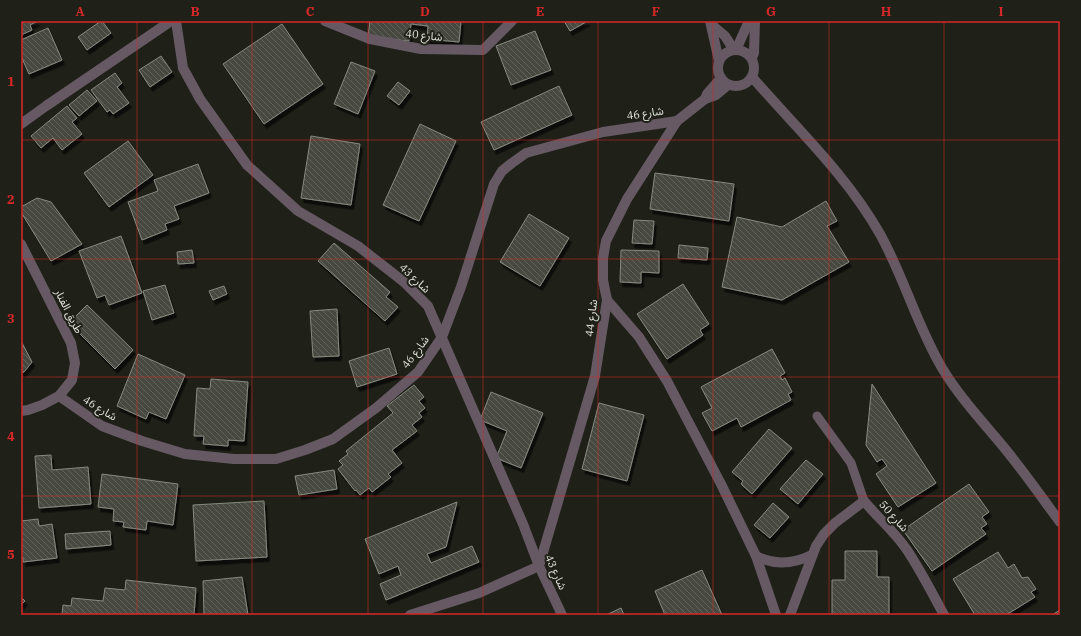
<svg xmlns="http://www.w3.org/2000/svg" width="1081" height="636" viewBox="0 0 1081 636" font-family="'IBM Plex Serif','Noto Sans Arabic',serif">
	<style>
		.building { fill: url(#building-back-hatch); stroke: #878a7f; filter: url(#shadow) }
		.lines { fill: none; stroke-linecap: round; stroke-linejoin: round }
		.service { stroke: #675964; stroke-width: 9 }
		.minor { stroke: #675964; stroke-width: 10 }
		.tertiary { stroke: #675964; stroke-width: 10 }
		.grid { fill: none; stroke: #d62828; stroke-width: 1; stroke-opacity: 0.55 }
		.labels { text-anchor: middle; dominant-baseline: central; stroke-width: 4; stroke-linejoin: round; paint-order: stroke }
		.street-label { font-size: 11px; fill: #e3e5de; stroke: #1f2118 }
		.neatline { fill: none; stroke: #d62828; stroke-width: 1.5 }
		.grid-label { font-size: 13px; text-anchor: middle; font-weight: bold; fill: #d62828 }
	</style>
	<defs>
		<pattern id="building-back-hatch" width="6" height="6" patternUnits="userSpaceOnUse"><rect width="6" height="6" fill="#46493f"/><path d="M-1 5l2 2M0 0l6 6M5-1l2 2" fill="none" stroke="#61635a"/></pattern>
		<filter id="shadow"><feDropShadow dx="2.5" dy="4.5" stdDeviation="0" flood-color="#0009"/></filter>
	</defs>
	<rect width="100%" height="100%" fill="#1f2118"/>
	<g class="building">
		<polygon points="21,21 38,21 30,25 32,30 21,35"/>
		<polygon points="101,21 102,21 111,33 87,50 78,37"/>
		<polygon points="370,21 461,21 459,42 427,39 428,26 411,24 409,41 368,37"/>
		<polygon points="564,21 588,21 570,31"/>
		<polygon points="282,24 323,84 264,124 223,64"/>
		<polygon points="48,28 62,60 29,74 21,56 21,40"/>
		<polygon points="535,31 551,70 511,85 496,46"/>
		<polygon points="161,56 172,72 150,87 139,70"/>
		<polygon points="351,62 375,71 358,114 334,104"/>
		<polygon points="115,73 122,83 117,87 129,103 113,114 110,110 107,112 91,90"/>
		<polygon points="398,82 410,91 399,105 387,96"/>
		<polygon points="559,86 572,115 494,150 481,122"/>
		<polygon points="87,90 97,101 79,116 69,105"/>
		<polygon points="67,106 77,118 72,122 82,134 62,150 53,138 41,148 31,136"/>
		<polygon points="420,124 456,141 419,221 383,205"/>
		<polygon points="311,136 360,144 351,205 301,198"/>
		<polygon points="128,141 153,175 109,207 84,173"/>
		<polygon points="198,164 209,193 174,206 179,219 165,224 167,230 142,240 128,202 158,191 154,180"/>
		<polygon points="655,173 734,184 729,221 650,209"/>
		<polygon points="37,198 51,202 82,244 51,261 21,212 21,207"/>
		<polygon points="826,201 837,221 827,226 849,262 782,300 722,287 737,217 782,227"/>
		<polygon points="529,214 569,238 540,286 500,262"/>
		<polygon points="634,220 654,221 652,244 632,243"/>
		<polygon points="121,236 142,293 109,305 105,295 97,298 79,251"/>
		<polygon points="334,243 390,292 386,297 398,307 385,321 318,261"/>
		<polygon points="679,245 708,248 707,260 678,258"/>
		<polygon points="192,250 194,263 178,264 177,252"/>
		<polygon points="621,250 659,251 659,273 641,272 641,283 620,282"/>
		<polygon points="683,284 709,324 700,330 703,335 667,359 637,314"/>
		<polygon points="165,285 174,313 152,320 143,291"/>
		<polygon points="224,286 227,294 213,300 209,291"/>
		<polygon points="87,305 133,350 115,369 69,323"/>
		<polygon points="337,309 339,356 313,357 310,311"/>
		<polygon points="21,341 32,362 24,372 21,373"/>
		<polygon points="389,348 397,374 357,387 349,361"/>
		<polygon points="772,349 785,373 780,376 782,380 785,378 792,392 788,394 791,400 741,427 737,418 712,431 702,413 712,408 701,387"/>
		<polygon points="138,354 185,375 166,419 149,412 146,419 117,406"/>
		<polygon points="211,379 248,382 244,441 228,440 228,446 203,444 204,436 194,436 197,388 210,389"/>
		<polygon points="872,384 936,483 898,507 876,474 887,466 882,459 877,462 866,445"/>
		<polygon points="414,385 424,397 419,401 425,408 419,413 422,417 412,425 417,431 392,450 402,463 388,474 391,477 372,492 369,488 360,495 356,490 355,491 338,469 343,465 339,461 348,454 346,451 393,413 387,406"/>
		<polygon points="491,392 543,413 521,468 496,458 507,431 480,420"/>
		<polygon points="599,403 644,415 627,481 582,469"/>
		<polygon points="769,429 792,448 752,494 741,484 743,481 732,472"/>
		<polygon points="51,455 52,470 88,467 91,504 39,508 35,456"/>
		<polygon points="806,460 823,474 798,504 780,489"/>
		<polygon points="334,470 337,489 299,495 295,476"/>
		<polygon points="102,474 178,484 173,525 147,521 146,530 123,527 124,522 113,521 114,509 98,507"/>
		<polygon points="969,484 989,512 982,517 987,524 981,528 986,534 932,571 903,530"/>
		<polygon points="264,501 267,557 196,561 193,505"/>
		<polygon points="457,502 446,547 427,554 431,563 472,546 479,562 386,600 380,584 401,575 398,566 379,574 365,539"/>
		<polygon points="773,503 789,517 770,538 754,525"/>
		<polygon points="38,519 39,526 52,524 57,558 23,562 23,558 21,558 21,521"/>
		<polygon points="110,531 111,545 66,549 65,534"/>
		<polygon points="845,551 877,551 877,577 889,577 889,615 832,615 832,580 845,580"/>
		<polygon points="998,552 1008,568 1014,564 1022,578 1028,577 1036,589 1031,592 1035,597 1006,615 975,615 953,579"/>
		<polygon points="702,570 722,615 665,615 655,591"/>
		<polygon points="242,577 248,615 204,615 203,581"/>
		<polygon points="126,580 196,588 194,615 62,615 63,605 71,606 72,598 103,601 105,588 125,590"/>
		<polygon points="21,597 25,601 21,605"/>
		<polygon points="621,608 624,615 606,615"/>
		<polygon points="1060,610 1060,615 1052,615"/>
	</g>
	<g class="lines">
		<polyline class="service" points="817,416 851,463 864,501"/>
		<g class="minor">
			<polyline points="176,21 183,68 200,99 247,165 298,211 358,246 404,282 428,306 523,524 539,566 562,615"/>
			<polyline points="325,21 370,39 421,49 483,50 512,21"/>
			<polyline points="710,21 719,61"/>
			<polyline points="712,25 725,36 734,50"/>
			<polyline points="736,50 749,21"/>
			<circle cx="736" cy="68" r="18"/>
			<polyline points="752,58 754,53 755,21"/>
			<path d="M752,77c44,51 94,97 128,157 24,43 37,92 62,134 18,30 42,55 64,82 19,23 36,48 54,72"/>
			<polyline points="705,99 707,94 721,78"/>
			<polyline points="607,300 639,337 667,381 721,484 756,556 776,615"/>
			<polyline points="59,396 102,426 142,441 185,454 234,459 276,459 305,450 333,439 376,408 418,372 442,337 461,287 494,184 502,171 512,163 526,153 603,132 677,121"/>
			<path d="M756,556c19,10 37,8 56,-1"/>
			<polyline points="539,566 595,376 607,300 603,280 603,258 606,241 627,199 677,121 705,99 716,95 728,85"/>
			<polyline points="410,615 479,593 539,566"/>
			<path d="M790,615l26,-69 8,-12 11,-11 29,-22c14,17 31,31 43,49 14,21 25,43 37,65"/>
		</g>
		<g class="tertiary">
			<polyline points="21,124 46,106 171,21"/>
			<polyline points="21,244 71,343 75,363 72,380 59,396 42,405 28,410 21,411"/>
		</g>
	</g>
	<path class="grid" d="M137,21v594M252,21v594M368,21v594M483,21v594M598,21v594M713,21v594M829,21v594M944,21v594M21,140h1039M21,259h1039M21,377h1039M21,496h1039"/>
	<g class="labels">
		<g class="street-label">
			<text transform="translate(424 35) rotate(6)">شارع 40</text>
			<text transform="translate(645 113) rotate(-8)">شارع 46</text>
			<text transform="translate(415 278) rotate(43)">شارع 43</text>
			<text transform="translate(69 311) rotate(63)">طريق الفنار</text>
			<text transform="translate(591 318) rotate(-83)">شارع 44</text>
			<text transform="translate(415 352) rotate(-53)">شارع 46</text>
			<text transform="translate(100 408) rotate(31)">شارع 46</text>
			<text transform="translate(894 516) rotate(48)">شارع 50</text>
			<text transform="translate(556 572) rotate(66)">شارع 43</text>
		</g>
	</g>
	<rect width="1081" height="636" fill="none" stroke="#1f2118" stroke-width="44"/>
	<rect x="22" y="22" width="1037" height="592" class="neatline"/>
	<g class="grid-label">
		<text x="80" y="16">A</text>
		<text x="195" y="16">B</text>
		<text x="310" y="16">C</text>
		<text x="425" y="16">D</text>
		<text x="540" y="16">E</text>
		<text x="656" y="16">F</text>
		<text x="771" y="16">G</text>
		<text x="886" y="16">H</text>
		<text x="1001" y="16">I</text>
		<text x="11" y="86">1</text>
		<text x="11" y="204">2</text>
		<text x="11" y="323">3</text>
		<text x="11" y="441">4</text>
		<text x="11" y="559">5</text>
	</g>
</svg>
